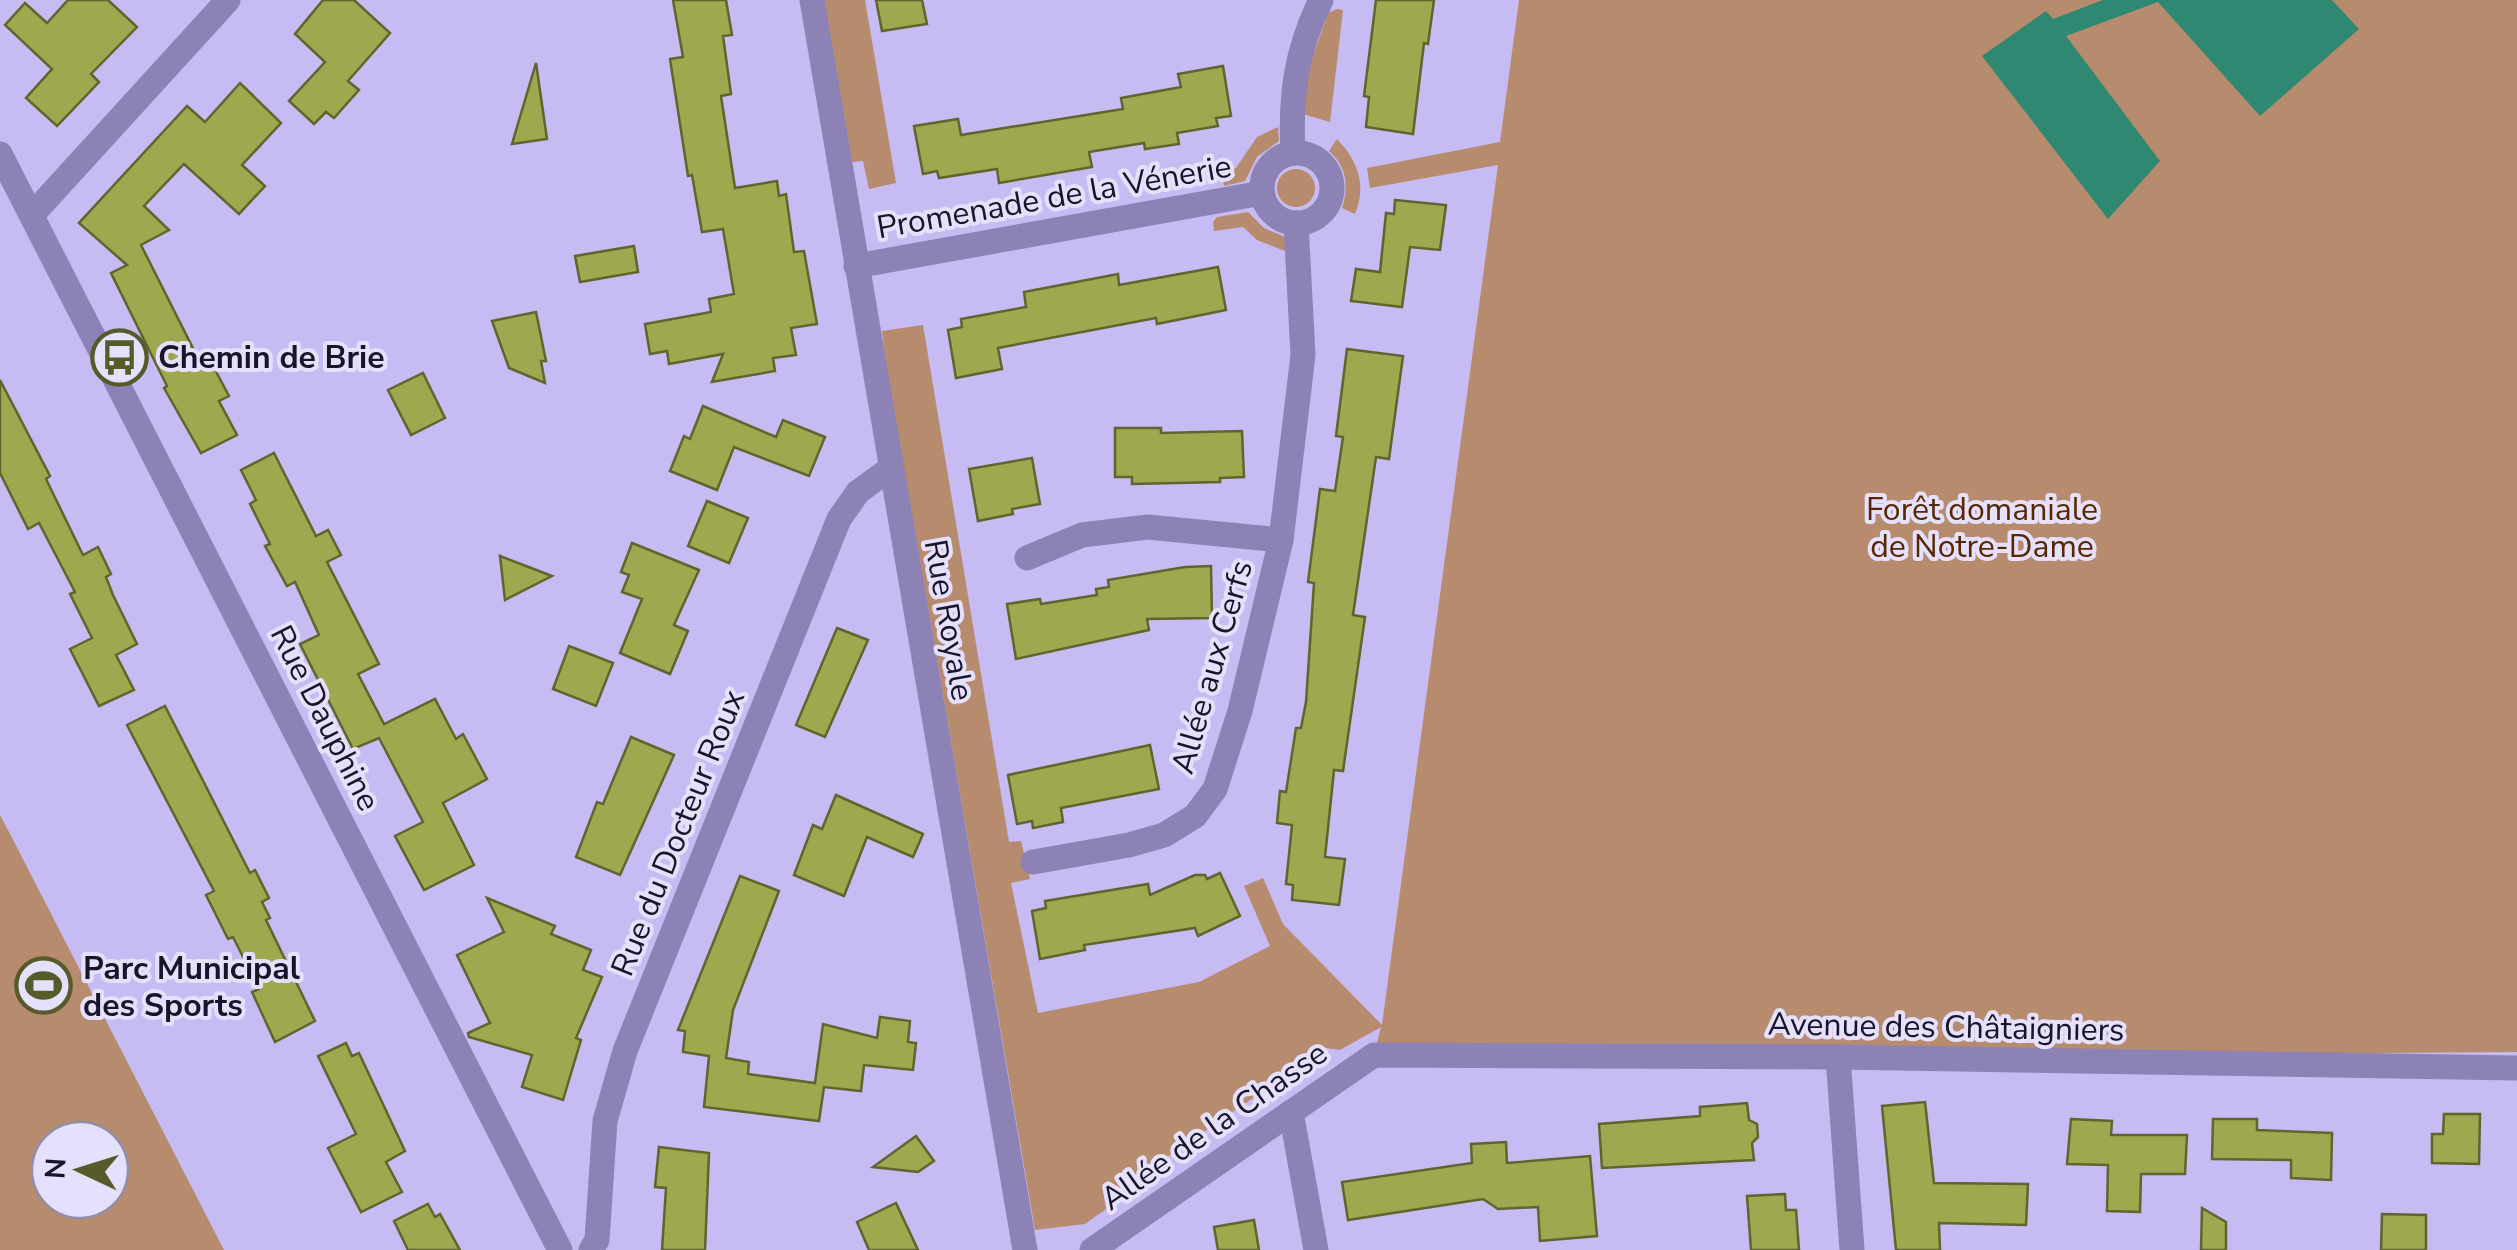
<svg xmlns="http://www.w3.org/2000/svg" width="2517" height="1250" viewBox="0 0 2517 1250" font-family="'Nunito Sans',sans-serif">
	<style>
		.green { fill: #b78b6e; fill-rule: evenodd }
		.water { fill: #2f8872 }
		.building { fill: #9fa74f; stroke: #60652e; stroke-width: 2.5 }
		.lines { fill: none; stroke-linecap: round; stroke-linejoin: round }
		.street { stroke: #8d82b6; stroke-width: 25 }
		.labels { text-anchor: middle; dominant-baseline: central; stroke-width: 8; stroke-linejoin: round; paint-order: stroke }
		.street-label { font-size: 32px; fill: #191428; stroke: #e5e0fd }
		.poi-label { font-size: 32px; font-weight: bold; fill: #191428; stroke: #e5e0fd; text-anchor: start }
		.park-label { font-size: 32px; fill: #572700; stroke: #e5e0fd }
	</style>
	<rect width="100%" height="100%" fill="#c6bbf2"/>
	<g class="green">
		<polygon points="824,0 865,0 896,183 869,189 863,161 852,162"/>
		<polygon points="1519,0 2517,0 2517,1052 1838,1057 1374,1055 1381,1027 1340,1050 1326,1048 1132,1181 1130,1192 1085,1224 1035,1230 909,497 899,468 882,331 923,325 1009,842 1021,841 1030,879 1011,883 1038,1013 1199,982 1270,946 1244,886 1263,878 1283,924 1382,1025 1498,165 1370,188 1367,168 1500,142"/>
		<polygon points="1337,9 1343,10 1330,122 1303,114 1308,70 1328,13"/>
		<polygon points="1278,127 1279,141 1257,157 1245,181 1224,186 1222,171 1236,168 1257,137"/>
		<path d="M1337,139c21,22 30,46 18,75l-13,-6c7,-22 5,-41 -13,-57z"/>
		<circle cx="1296" cy="188" r="19"/>
		<polygon points="1248,212 1264,228 1285,237 1285,251 1257,240 1243,227 1214,231 1213,222 1217,217"/>
		<path d="M0,815l9,17 215,418h-224zM50,1140h60v60h-60z"/>
	</g>
	<polygon class="water" points="2103,0 2332,0 2359,29 2260,116 2158,2 2066,36 2160,161 2108,219 1982,56 2046,11 2053,19"/>
	<g class="building">
		<polygon points="68,0 108,0 137,27 91,74 99,82 57,126 26,98 52,69 5,25 25,3 47,23"/>
		<polygon points="323,0 354,0 390,33 348,81 359,90 334,118 326,112 314,124 289,101 325,62 295,34"/>
		<polygon points="673,0 726,0 732,35 723,36 731,94 721,96 735,188 777,181 779,196 786,194 794,252 804,251 817,324 791,328 796,355 773,358 775,371 712,382 723,354 669,364 667,351 650,354 645,324 711,312 709,299 734,294 723,229 702,232 692,175 688,176 670,59 683,57"/>
		<polygon points="876,0 922,0 927,24 882,31"/>
		<polygon points="1376,0 1434,0 1428,44 1424,43 1413,134 1366,127 1369,97 1364,96"/>
		<polygon points="536,63 547,139 512,144"/>
		<polygon points="1223,66 1231,116 1216,118 1218,126 1177,133 1179,144 1145,149 1144,143 1089,152 1092,167 999,183 997,169 939,178 937,171 923,174 914,126 958,119 961,135 1123,109 1121,98 1181,87 1178,74"/>
		<polygon points="240,83 281,123 242,165 265,186 239,214 184,164 144,206 169,230 141,245 203,368 212,364 229,396 219,401 237,435 201,453 164,388 167,386 111,273 127,265 79,223 187,106 205,122"/>
		<polygon points="1395,200 1446,205 1440,250 1410,247 1402,307 1351,301 1356,269 1380,272 1386,213 1394,214"/>
		<polygon points="634,246 638,272 580,282 575,256"/>
		<polygon points="1218,267 1226,310 1157,324 1156,318 998,348 1002,369 956,378 948,330 962,327 961,319 1026,307 1024,292 1118,274 1119,285"/>
		<polygon points="536,312 546,361 541,361 545,383 509,368 492,321"/>
		<polygon points="1347,349 1403,356 1389,459 1376,457 1353,615 1365,617 1343,771 1334,770 1325,857 1345,859 1339,905 1292,900 1293,885 1286,884 1292,825 1277,823 1280,791 1286,792 1296,728 1301,728 1306,702 1314,583 1308,582 1320,489 1335,491 1343,437 1336,436"/>
		<polygon points="423,373 445,418 411,435 388,390"/>
		<polygon points="0,380 50,476 46,479 83,555 98,547 111,574 106,577 113,595 137,644 116,655 134,690 99,706 70,649 92,638 70,594 75,592 39,523 28,529 0,473"/>
		<polygon points="703,406 776,437 783,420 825,437 809,476 734,447 717,490 670,471 684,436 690,439"/>
		<polygon points="1115,428 1161,428 1161,433 1242,431 1244,477 1220,478 1220,482 1132,484 1132,477 1115,477"/>
		<polygon points="274,453 316,536 328,530 341,555 327,562 379,664 358,674 384,724 435,699 456,739 463,734 487,779 443,803 474,865 424,890 395,836 423,822 379,738 353,749 300,644 319,635 295,582 287,586 265,546 270,544 250,504 256,500 241,470"/>
		<polygon points="1032,458 1040,504 1012,509 1013,514 978,521 969,469"/>
		<polygon points="707,501 748,518 729,563 688,546"/>
		<polygon points="632,543 699,570 674,625 688,631 670,674 620,653 642,599 622,592 629,575 621,572"/>
		<polygon points="500,556 552,576 505,600"/>
		<polygon points="1211,566 1212,618 1147,619 1149,630 1016,659 1007,604 1040,599 1041,604 1097,595 1096,589 1109,587 1108,580 1185,567"/>
		<polygon points="837,628 868,640 825,737 796,725"/>
		<polygon points="569,646 613,663 596,706 553,689"/>
		<polygon points="165,706 250,873 255,870 269,898 262,902 270,918 266,920 315,1021 275,1042 252,992 259,989 233,937 228,939 206,895 214,891 127,725"/>
		<polygon points="631,737 674,755 620,875 576,857 597,802 603,804"/>
		<polygon points="1150,745 1159,789 1061,808 1063,822 1033,828 1032,821 1017,824 1008,775"/>
		<polygon points="836,795 923,834 913,857 867,837 844,896 794,875 813,825 822,829"/>
		<polygon points="1220,873 1240,916 1198,936 1195,928 1084,945 1085,950 1040,959 1032,911 1046,908 1045,901 1148,884 1150,895 1195,875 1205,875 1207,879"/>
		<polygon points="740,876 779,891 733,1010 726,1058 749,1062 748,1074 815,1083 823,1024 877,1038 880,1017 910,1021 908,1042 916,1043 913,1070 864,1065 861,1091 824,1087 819,1121 704,1107 709,1056 683,1052 685,1031 678,1030"/>
		<polygon points="487,898 555,926 551,934 591,950 583,970 602,977 576,1038 581,1040 563,1100 522,1087 532,1055 469,1037 468,1033 490,1023 457,955 504,932"/>
		<polygon points="346,1043 352,1056 359,1053 405,1151 386,1162 402,1192 361,1212 328,1148 356,1134 318,1056"/>
		<polygon points="1925,1102 1934,1183 2028,1184 2026,1225 1939,1223 1940,1250 1896,1250 1882,1106"/>
		<polygon points="1747,1103 1749,1120 1757,1124 1758,1137 1752,1143 1754,1160 1602,1168 1599,1124 1700,1116 1700,1107"/>
		<polygon points="2444,1114 2480,1114 2479,1164 2432,1163 2432,1134 2443,1134"/>
		<polygon points="2071,1119 2112,1121 2111,1135 2187,1135 2185,1174 2141,1174 2140,1212 2107,1211 2108,1165 2067,1164"/>
		<polygon points="2213,1119 2257,1119 2257,1130 2332,1133 2331,1180 2291,1178 2291,1160 2212,1159"/>
		<polygon points="916,1136 934,1161 918,1172 873,1167"/>
		<polygon points="1506,1142 1507,1163 1590,1156 1597,1236 1540,1241 1538,1207 1498,1209 1483,1199 1348,1220 1342,1182 1472,1163 1471,1144"/>
		<polygon points="659,1147 709,1153 705,1250 662,1250 666,1188 655,1187"/>
		<polygon points="1785,1194 1786,1210 1796,1210 1799,1250 1751,1250 1747,1196"/>
		<polygon points="896,1203 918,1250 869,1250 857,1222"/>
		<polygon points="428,1204 435,1217 440,1214 460,1250 408,1250 394,1221"/>
		<polygon points="2202,1208 2226,1222 2226,1250 2201,1250"/>
		<polygon points="2382,1214 2426,1215 2426,1250 2381,1250"/>
		<polygon points="1254,1220 1259,1250 1218,1250 1214,1227"/>
	</g>
	<g class="lines">
		<g class="street">
			<polyline points="812,0 1025,1250"/>
			<path d="M1293,152c-3,-55 3,-102 28,-152"/>
			<circle cx="1297" cy="188" r="35"/>
			<polyline points="0,154 560,1250"/>
			<polyline points="32,215 228,0"/>
			<polyline points="856,266 1262,193"/>
			<polyline points="1027,558 1082,535 1148,527 1281,540"/>
			<polyline points="1033,862 1129,845 1164,835 1195,816 1215,789 1240,711 1281,540 1303,355 1296,223"/>
			<polyline points="1838,1057 1852,1250"/>
			<polyline points="1291,1112 1316,1250"/>
			<polyline points="591,1250 597,1240 605,1121 625,1051 839,519 858,492 891,468"/>
			<polyline points="1092,1250 1374,1055 1838,1057 2517,1068"/>
		</g>
	</g>
	<defs>
		<symbol id="bus-ring" viewBox="-11 -11 22 22"><circle r="9.5" fill="#e5e0fd" stroke="#565b29" stroke-width="1.5"/><path d="M-5-6H5V4H4V6H2V4H-2V6H-4V4H-5ZM-3.5-4V0h7V-4ZM-3.5 1.2v1.5H-2V1.2ZM2 1.2v1.5H3.5V1.2Z" fill="#565b29"/></symbol>
		<symbol id="stadium-ring" viewBox="-11 -11 22 22"><circle r="9.5" fill="#e5e0fd" stroke="#565b29" stroke-width="1.5"/><path d="M0-5a6.5 5 0 1 0 0 10a6.5 5 0 1 0 0-10ZM-3.5-1.8h7v3.6h-7Z" fill="#565b29"/></symbol>
	</defs>
	<g fill-rule="evenodd">
		<use href="#bus-ring" x="88" y="326" width="63" height="63"/>
		<use href="#stadium-ring" x="12" y="954" width="63" height="63"/>
	</g>
	<g class="labels">
		<g class="street-label">
			<text transform="translate(1054 197) rotate(-10)">Promenade de la Vénerie</text>
			<text transform="translate(949 620) rotate(80)">Rue Royale</text>
			<text transform="translate(1212 667) rotate(-74)">Allée aux Cerfs</text>
			<text transform="translate(325 718) rotate(63)">Rue Dauphine</text>
			<text transform="translate(678 833) rotate(-68)">Rue du Docteur Roux</text>
			<text transform="translate(1946 1027) rotate(1)">Avenue des Châtaigniers</text>
			<text transform="translate(1214 1126) rotate(-35)">Allée de la Chasse</text>
		</g>
		<g class="poi-label">
			<text x="158" y="357">Chemin de Brie</text>
			<text x="83" y="968">Parc Municipal<tspan x="83" dy="37">des Sports</tspan></text>
		</g>
		<g class="park-label">
			<text x="1982" y="509">Forêt domaniale<tspan x="1982" dy="37">de Notre-Dame</tspan></text>
		</g>
	</g>
	<g transform="translate(80 1170) rotate(274)"><circle r="48" fill="#e5e0fd" stroke="#938ea8" stroke-width="2.5"/>
	<path d="M0-8L18 38L0 25L-18 38Z" fill="#565b29"/>
	<text y="-15" font-size="28" font-weight="bold" text-anchor="middle" fill="#191428">N</text>
	</g>
</svg>
